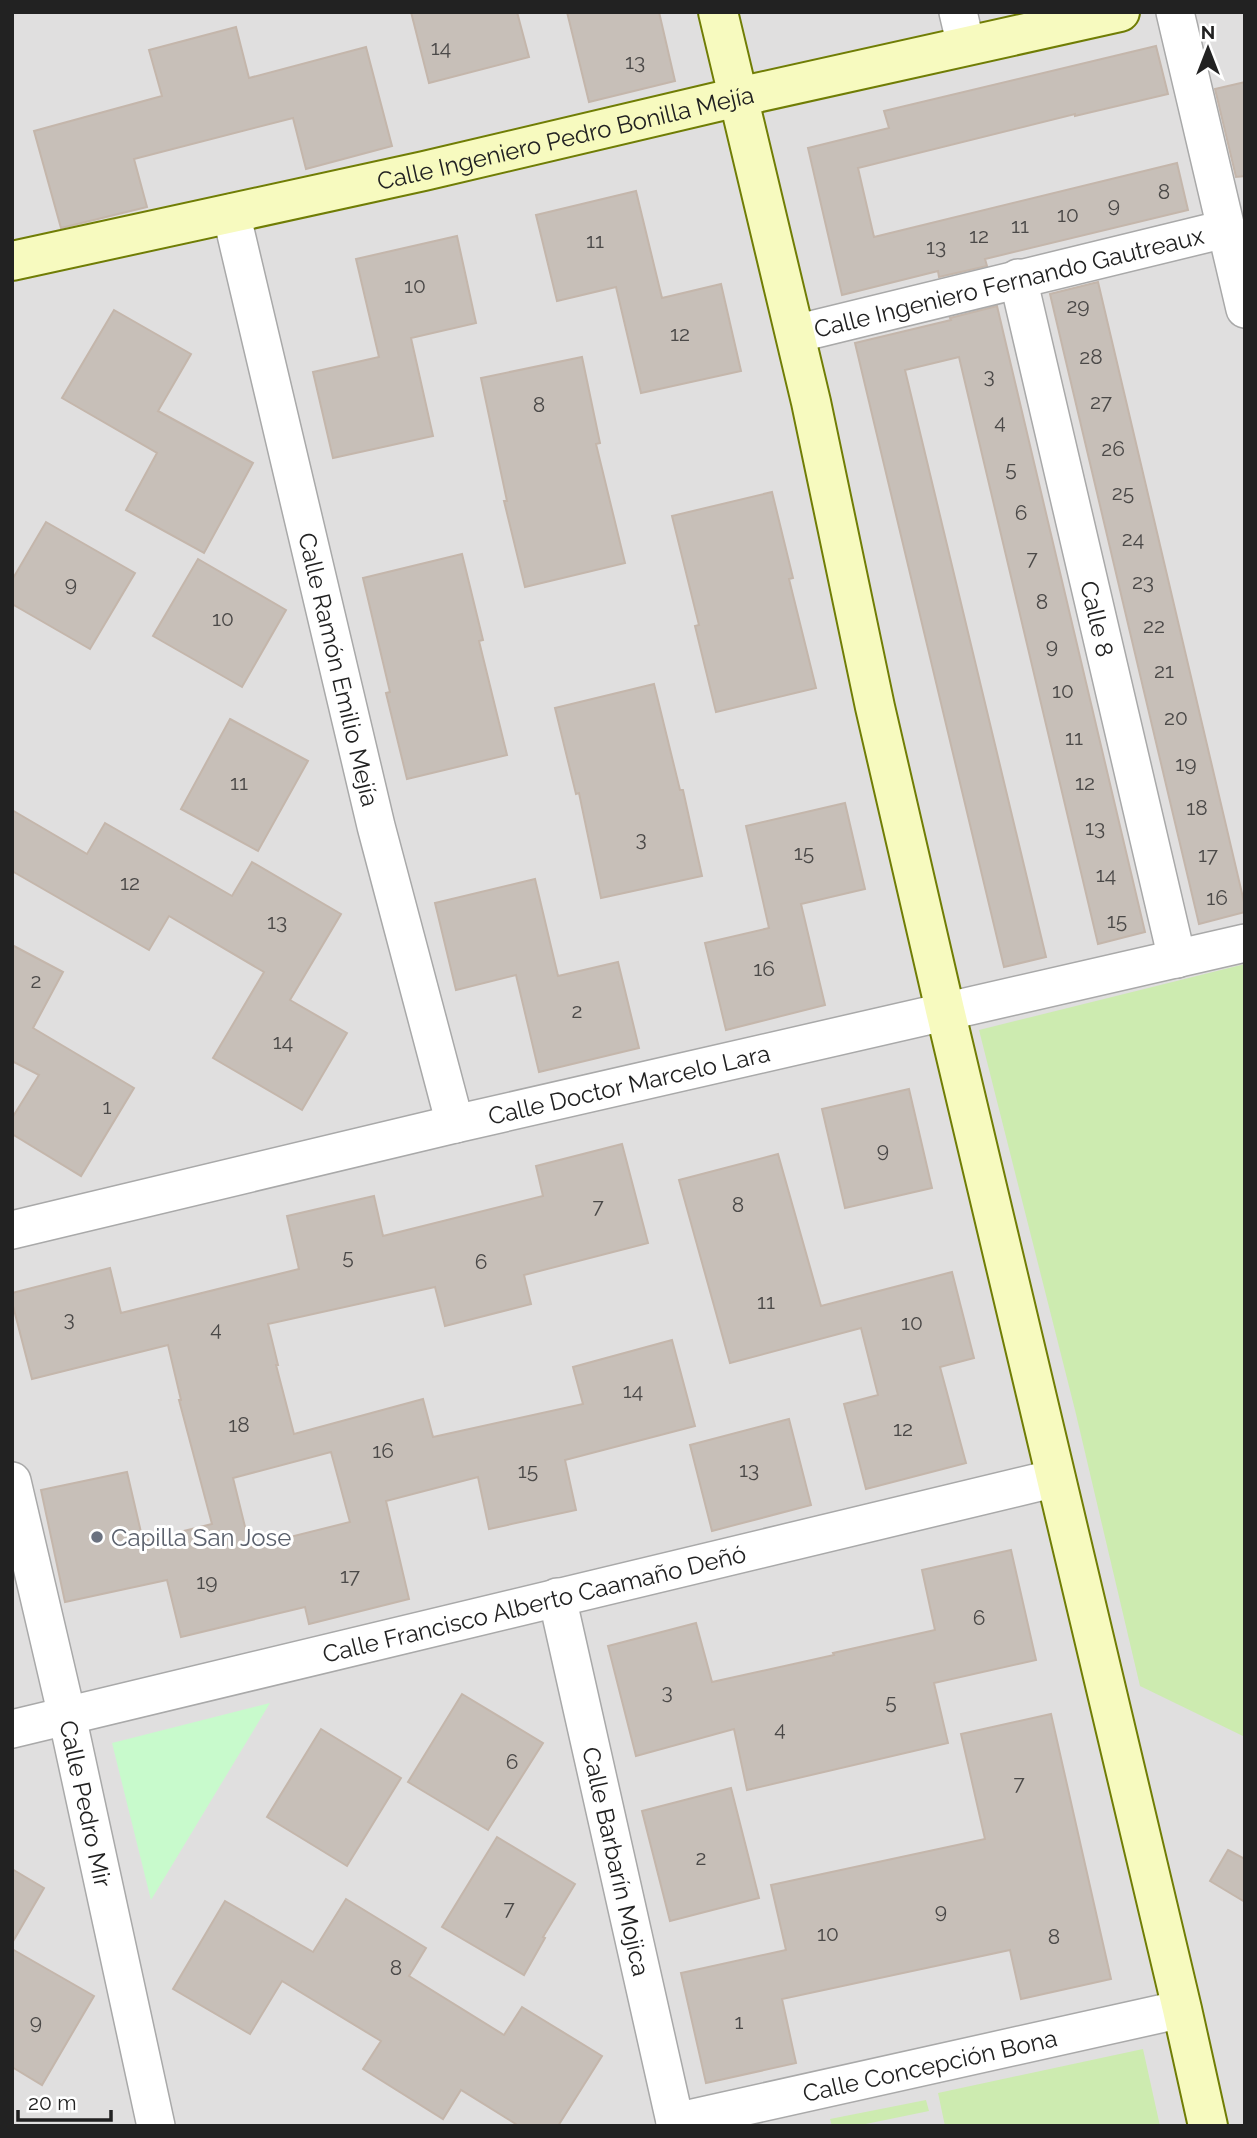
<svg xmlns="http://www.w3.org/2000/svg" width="1257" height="2138" viewBox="0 0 1257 2138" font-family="Raleway,sans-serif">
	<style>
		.residential { fill: #e0dfdf }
		.grass { fill: #cdebb0 }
		.park { fill: #c8facc }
		.building { fill: #c7bfb8; stroke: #c4b6ab; stroke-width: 2; fill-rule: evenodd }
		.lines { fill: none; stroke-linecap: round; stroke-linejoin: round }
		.street-casing { stroke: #a9a9a9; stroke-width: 40 }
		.secondary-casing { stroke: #707d05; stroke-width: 42 }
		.street { stroke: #fff; stroke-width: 37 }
		.secondary { stroke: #f7fabf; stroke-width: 38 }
		.worship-dot { fill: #6b7280; stroke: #fff; stroke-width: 2.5 }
		.labels { text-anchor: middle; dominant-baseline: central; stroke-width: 6; stroke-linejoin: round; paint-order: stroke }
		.number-label { font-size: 21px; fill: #4b4948 }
		.street-label { font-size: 24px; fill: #222; stroke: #fff }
		.worship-label { font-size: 24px; fill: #5b616d; stroke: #fff; text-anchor: start }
	</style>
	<rect width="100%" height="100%" fill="#f2efe9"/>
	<rect class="residential" x="12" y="12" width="1233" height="2114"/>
	<g class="grass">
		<polygon points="1245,964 1245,1737 1140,1686 1075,1410 979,1030"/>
		<polygon points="1143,2049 1160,2126 945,2126 938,2093"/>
		<polygon points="926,2100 929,2111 856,2126 832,2126 830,2119"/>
	</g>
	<polygon class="park" points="270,1703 151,1900 112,1743"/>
	<g class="building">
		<polygon points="411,12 517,12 529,57 429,83"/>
		<polygon points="567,12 659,12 675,81 589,102"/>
		<polygon points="236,27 249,78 366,47 392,146 306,169 293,118 134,159 147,207 61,228 34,131 162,96 149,50"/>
		<polygon points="1156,46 1168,94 1075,116 1075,114 858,168 874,237 1177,163 1188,210 985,259 987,266 939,277 938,271 842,295 808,148 889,128 884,111"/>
		<polygon points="1245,82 1245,176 1236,177 1215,89"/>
		<polygon points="636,191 662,298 721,284 741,371 641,393 616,287 557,301 536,215"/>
		<polygon points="457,236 476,323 411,338 433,436 333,458 313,372 379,357 356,259"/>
		<polygon points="1098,282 1245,906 1245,912 1199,924 1050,294"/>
		<polygon points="997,306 1145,932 1098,944 959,357 905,370 1046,957 1004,967 855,343 951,320 950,318"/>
		<polygon points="114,310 191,354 158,411 253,463 204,553 126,510 157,453 62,398"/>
		<polygon points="582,357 600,443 596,444 625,563 525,587 504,501 507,501 481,378"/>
		<polygon points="772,492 793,578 789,579 816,688 716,712 695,626 699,625 672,516"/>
		<polygon points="46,522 135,573 90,649 12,604 12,580"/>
		<polygon points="462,554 483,640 479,641 507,755 407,779 386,693 390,692 363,578"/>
		<polygon points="198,559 286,610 242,687 153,636"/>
		<polygon points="654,684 680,790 683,790 702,876 601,898 579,793 576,794 555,708"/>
		<polygon points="230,719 308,761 258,851 181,809"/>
		<polygon points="845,803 865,889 801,904 825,1005 726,1030 705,943 769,928 746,826"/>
		<polygon points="12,810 87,854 105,823 232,896 252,862 341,914 290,1000 347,1033 302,1110 213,1058 264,972 169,916 149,950 12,871"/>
		<polygon points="535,879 558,976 618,962 639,1048 539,1072 516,975 456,990 435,903"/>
		<polygon points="12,945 63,972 33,1028 134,1088 81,1176 12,1134 12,1118 39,1075 14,1062 12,1065"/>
		<polygon points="909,1089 932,1188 845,1208 822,1109"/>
		<path d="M622,1144l26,99 -124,32 7,29 -86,22 -10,-39 -167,37 10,41h-2l18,69 129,-35 10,38 150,-33 -10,-37 99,-27 23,86 -130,34 11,50 -87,19 -11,-52 -92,24 23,98 -100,25 -4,-17 -124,30 -14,-57 -102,22 -24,-112 86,-18 16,69 69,-17 -33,-124h2l-13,-55 -136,34 -20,-77v-9l98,-25 11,45 178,-44 -12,-53 87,-20 9,40 160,-40 -7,-30zM331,1452l19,70 -100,25 -17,-69z"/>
		<polygon points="778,1154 821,1306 952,1272 974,1358 940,1367 966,1463 866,1489 844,1404 878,1395 861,1328 730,1363 679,1180"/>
		<polygon points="789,1419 811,1505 712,1531 690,1445"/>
		<polygon points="1011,1550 1036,1660 934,1683 948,1743 747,1790 734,1729 636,1756 608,1646 696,1623 712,1682 834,1655 833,1653 935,1630 922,1570"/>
		<polygon points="462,1694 543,1743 488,1830 408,1782"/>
		<polygon points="1051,1714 1111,1979 1021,1999 1010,1950 782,1999 796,2063 706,2083 681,1973 786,1950 771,1885 985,1839 961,1734"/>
		<polygon points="321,1729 401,1778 347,1866 267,1817"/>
		<polygon points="731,1788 759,1898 670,1921 642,1811"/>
		<polygon points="497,1837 575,1884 543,1937 545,1938 524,1975 442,1927"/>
		<polygon points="1228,1850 1245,1859 1245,1902 1210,1881"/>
		<polygon points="12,1869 44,1888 12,1943"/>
		<polygon points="346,1899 426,1948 409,1976 504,2035 522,2007 602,2056 558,2126 519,2126 461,2090 443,2119 363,2069 381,2041 282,1981 250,2034 173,1989 225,1901 313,1952"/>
		<polygon points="12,1949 94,1996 42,2085 12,2067"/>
	</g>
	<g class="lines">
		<defs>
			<g id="street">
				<polyline points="958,12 966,46"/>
				<polyline points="1175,12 1245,309"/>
				<path id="s1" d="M231,213l145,613 79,298"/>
				<path id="s2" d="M1018,278l159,681"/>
				<path id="s3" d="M795,334l430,-105"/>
				<path id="s4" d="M12,1230l443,-106 790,-181"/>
				<path id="s5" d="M12,1481l55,235 89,410"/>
				<path id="s6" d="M557,1597l119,529"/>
				<path id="s7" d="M12,1729l1044,-251"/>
				<path id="s8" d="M675,2122l507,-113"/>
			</g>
			<g id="secondary">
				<polyline points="718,12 811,402 875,707 945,1010 1182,2009 1208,2126"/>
				<path id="s9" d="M12,261l412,-90 314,-74 382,-85"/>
			</g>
		</defs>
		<use href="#street" class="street-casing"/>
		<use href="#secondary" class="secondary-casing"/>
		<use href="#street" class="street"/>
		<use href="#secondary" class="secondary"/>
	</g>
	<circle class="worship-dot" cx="97" cy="1537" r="7"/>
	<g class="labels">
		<g class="number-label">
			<text x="441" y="47">14</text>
			<text x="635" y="61">13</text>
			<text x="1164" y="191">8</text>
			<text x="1114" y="204">9</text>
			<text x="1068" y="214">10</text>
			<text x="1020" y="225">11</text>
			<text x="979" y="235">12</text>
			<text x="595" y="240">11</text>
			<text x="936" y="246">13</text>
			<text x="415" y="285">10</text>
			<text x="1078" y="305">29</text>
			<text x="680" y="333">12</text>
			<text x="1091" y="356">28</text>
			<text x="989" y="375">3</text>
			<text x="1101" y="401">27</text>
			<text x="539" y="404">8</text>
			<text x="1000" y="421">4</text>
			<text x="1113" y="448">26</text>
			<text x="1011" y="468">5</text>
			<text x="1123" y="492">25</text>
			<text x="1021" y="512">6</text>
			<text x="1133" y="538">24</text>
			<text x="1032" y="557">7</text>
			<text x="1143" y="581">23</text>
			<text x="71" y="583">9</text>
			<text x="1042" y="601">8</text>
			<text x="223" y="618">10</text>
			<text x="1154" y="625">22</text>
			<text x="1052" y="645">9</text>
			<text x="1164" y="670">21</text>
			<text x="1063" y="690">10</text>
			<text x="1176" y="717">20</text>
			<text x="1074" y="737">11</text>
			<text x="1186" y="763">19</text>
			<text x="239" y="782">11</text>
			<text x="1085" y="782">12</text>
			<text x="1197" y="807">18</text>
			<text x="1095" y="827">13</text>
			<text x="641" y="838">3</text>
			<text x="804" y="852">15</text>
			<text x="1208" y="854">17</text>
			<text x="1106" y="874">14</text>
			<text x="130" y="882">12</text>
			<text x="1217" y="897">16</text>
			<text x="1117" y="920">15</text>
			<text x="277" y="921">13</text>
			<text x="764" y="968">16</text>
			<text x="36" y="980">2</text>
			<text x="577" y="1010">2</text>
			<text x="283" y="1041">14</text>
			<text x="107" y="1106">1</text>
			<text x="883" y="1149">9</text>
			<text x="738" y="1204">8</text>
			<text x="598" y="1205">7</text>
			<text x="348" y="1256">5</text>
			<text x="481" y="1261">6</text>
			<text x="766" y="1301">11</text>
			<text x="69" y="1318">3</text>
			<text x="912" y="1322">10</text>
			<text x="216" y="1328">4</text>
			<text x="633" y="1390">14</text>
			<text x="239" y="1424">18</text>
			<text x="903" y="1428">12</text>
			<text x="383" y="1450">16</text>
			<text x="749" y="1469">13</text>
			<text x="528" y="1470">15</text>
			<text x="350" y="1575">17</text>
			<text x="207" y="1581">19</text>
			<text x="979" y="1617">6</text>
			<text x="667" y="1691">3</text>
			<text x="891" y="1701">5</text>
			<text x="780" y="1728">4</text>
			<text x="512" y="1761">6</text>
			<text x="1019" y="1782">7</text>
			<text x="701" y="1857">2</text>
			<text x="509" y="1907">7</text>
			<text x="941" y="1910">9</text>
			<text x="828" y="1933">10</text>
			<text x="1054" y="1936">8</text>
			<text x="396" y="1967">8</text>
			<text x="36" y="2021">9</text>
			<text x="739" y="2021">1</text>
		</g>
		<g class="street-label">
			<text stroke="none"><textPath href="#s9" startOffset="567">Calle Ingeniero Pedro Bonilla Mejía</textPath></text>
			<text stroke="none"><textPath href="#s3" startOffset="220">Calle Ingeniero Fernando Gautreaux</textPath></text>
			<text stroke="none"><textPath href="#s2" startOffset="350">Calle 8</textPath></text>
			<text stroke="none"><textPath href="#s1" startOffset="469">Calle Ramón Emilio Mejía</textPath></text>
			<text stroke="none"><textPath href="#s4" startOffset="634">Calle Doctor Marcelo Lara</textPath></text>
			<text stroke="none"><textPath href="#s7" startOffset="537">Calle Francisco Alberto Caamaño Deñó</textPath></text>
			<text stroke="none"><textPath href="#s5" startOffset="331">Calle Pedro Mir</textPath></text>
			<text stroke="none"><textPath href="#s6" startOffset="271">Calle Barbarín Mojica</textPath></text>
			<text stroke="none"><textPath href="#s8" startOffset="261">Calle Concepción Bona</textPath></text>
		</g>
		<g class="worship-label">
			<text x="111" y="1537">Capilla San Jose</text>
		</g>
	</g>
	<rect width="1257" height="2138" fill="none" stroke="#222222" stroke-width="28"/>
	<g transform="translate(1208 49)" stroke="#ffffff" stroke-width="5" paint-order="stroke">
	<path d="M0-5L12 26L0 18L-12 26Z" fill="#222222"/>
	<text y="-10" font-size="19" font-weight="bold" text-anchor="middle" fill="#222222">N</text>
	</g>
	<path d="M18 2110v10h93v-10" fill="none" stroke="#222222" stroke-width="3.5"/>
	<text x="28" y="2110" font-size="21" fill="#222222" stroke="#ffffff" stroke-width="5" paint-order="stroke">20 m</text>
</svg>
